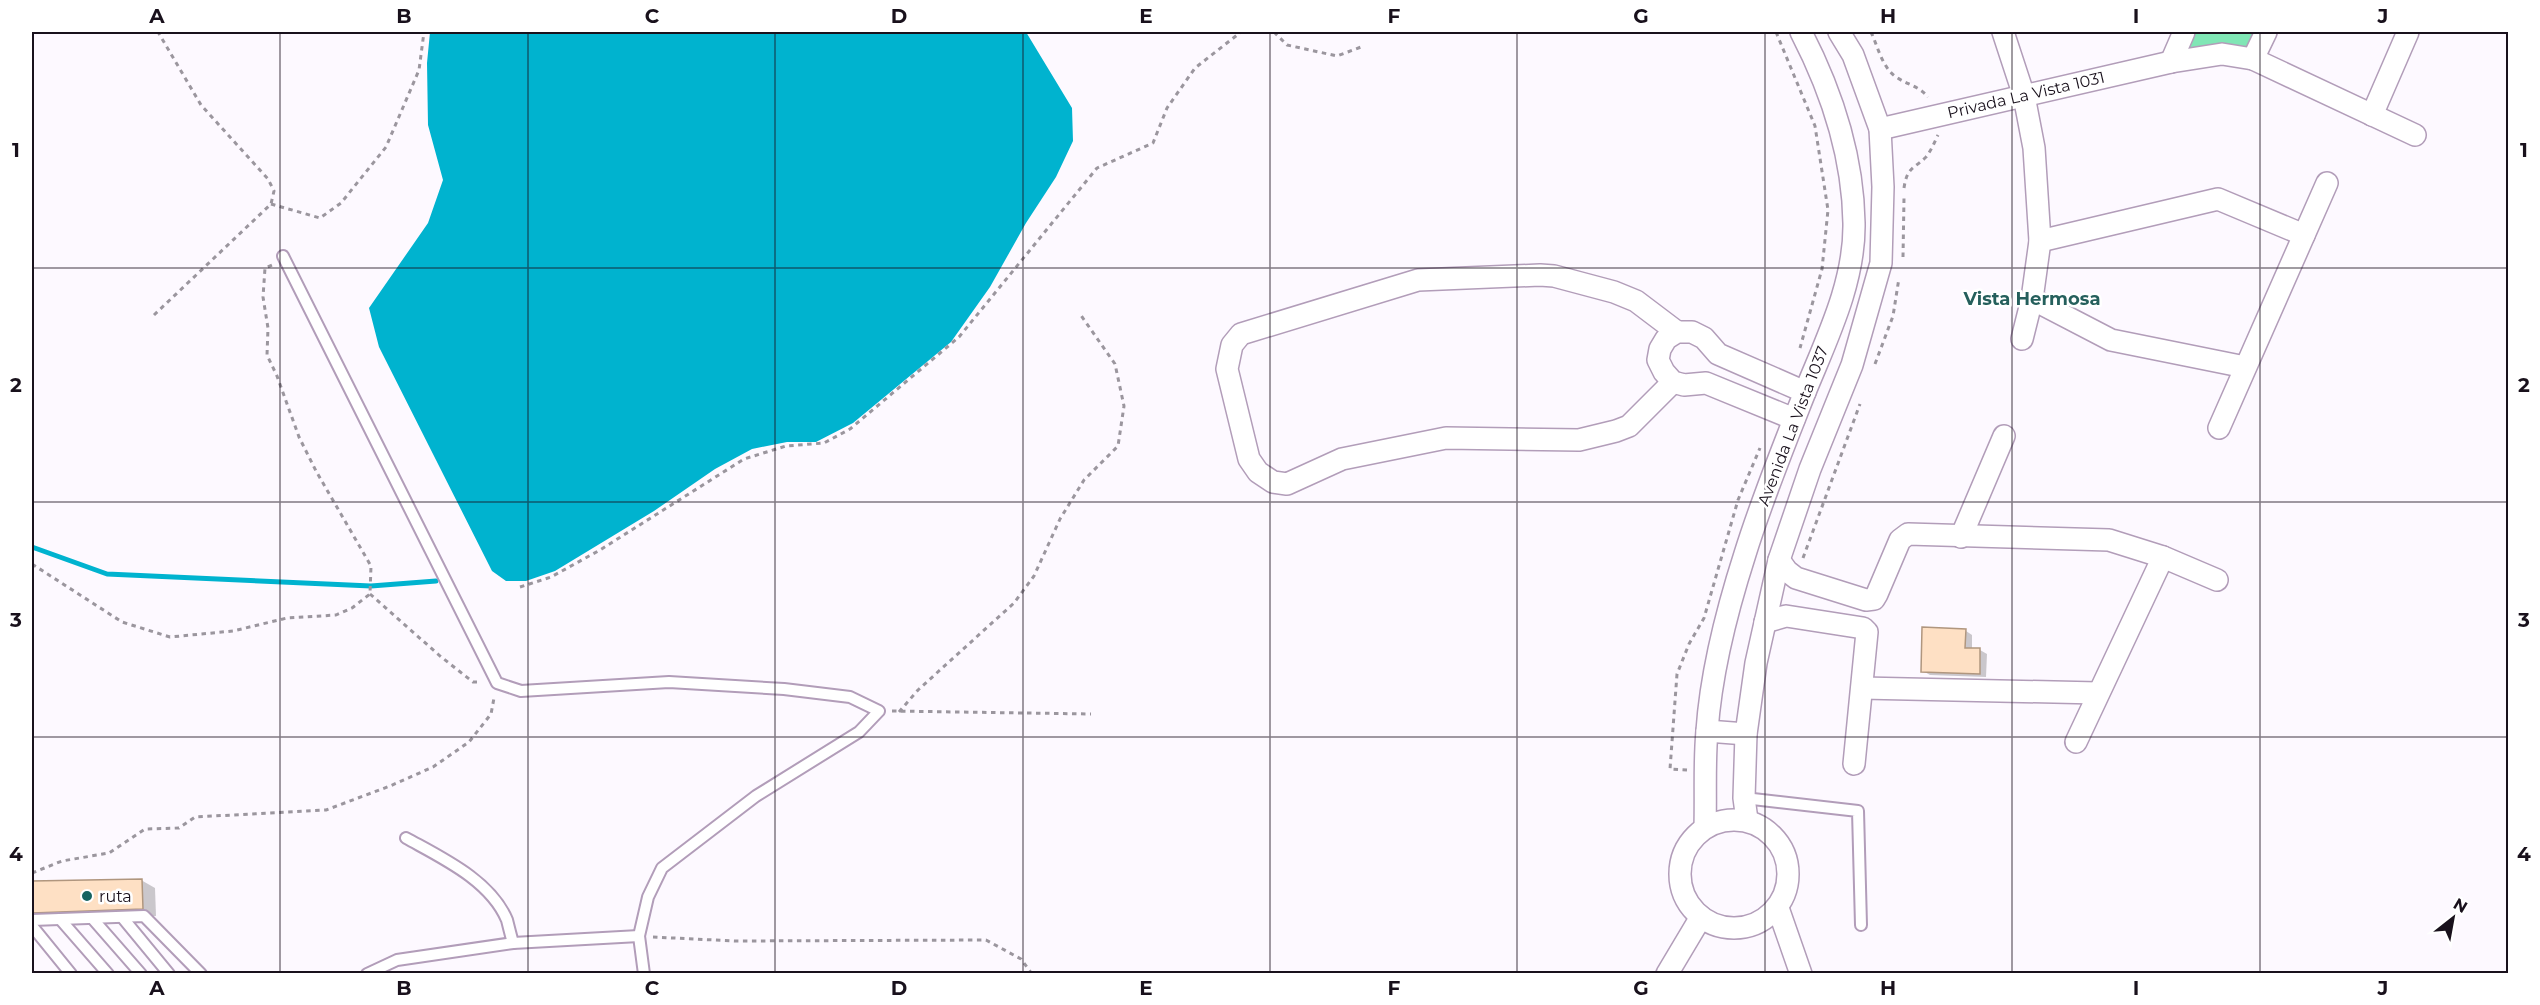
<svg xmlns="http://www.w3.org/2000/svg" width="2540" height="1005" viewBox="0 0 2540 1005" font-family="Montserrat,sans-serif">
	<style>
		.green { fill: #80e6b5 }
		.water { fill: #00b3cf }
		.shadow { fill: #0003 }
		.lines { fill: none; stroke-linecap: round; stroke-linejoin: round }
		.stream { stroke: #00b3cf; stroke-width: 5 }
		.building { fill: #fee0c4; stroke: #b0967e; stroke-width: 1.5 }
		.service-casing { stroke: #b29db9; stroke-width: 14 }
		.minor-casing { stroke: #b29db9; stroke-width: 24 }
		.path { stroke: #9b969e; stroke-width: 3; stroke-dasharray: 4.5 4.5; stroke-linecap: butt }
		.service { stroke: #fff; stroke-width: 10 }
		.minor { stroke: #fff; stroke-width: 21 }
		.grid { fill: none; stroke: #19111c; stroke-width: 1.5; stroke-opacity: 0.55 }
		.poi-dot { fill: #156360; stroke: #fff; stroke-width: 2 }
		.labels { text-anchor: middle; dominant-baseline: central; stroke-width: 5; stroke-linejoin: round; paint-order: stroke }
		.street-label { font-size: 16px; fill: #19111c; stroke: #fff }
		.poi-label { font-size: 16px; fill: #19111c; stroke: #fff; text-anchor: start }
		.neighbourhood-label { font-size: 18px; font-weight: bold; fill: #255f5c; stroke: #fff }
		.neatline { fill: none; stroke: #19111c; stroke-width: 2 }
		.grid-label { font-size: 20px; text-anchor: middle; font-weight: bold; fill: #19111c }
	</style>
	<rect width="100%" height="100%" fill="#fdf9ff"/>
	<polygon class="green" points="2184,32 2266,32 2253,59 2171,62"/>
	<polygon class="water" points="430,32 1026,32 1072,108 1073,141 1056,177 1026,223 990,287 951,342 853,423 816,442 787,442 752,449 715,469 654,511 555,571 526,581 506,581 492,571 379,347 369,308 428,223 443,180 428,125 427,63"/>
	<g class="shadow">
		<polygon points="1966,631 1972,635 1972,650 1980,650 1987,654 1986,677 1930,675 1923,671"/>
		<polygon points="141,880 155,888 156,916 42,920 32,914 32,882"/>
	</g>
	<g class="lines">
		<polyline class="stream" points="32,547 107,574 371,586 436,581"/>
	</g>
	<g class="building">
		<polygon points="1922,627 1966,629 1965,648 1980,648 1980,674 1921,672"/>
		<polygon points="142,879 143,909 32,913 32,881"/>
	</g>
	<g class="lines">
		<defs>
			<g id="service">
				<polyline points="283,256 497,683 521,691 669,682 784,689 850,697 879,711 859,732 756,796 662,868 648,897 639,936 644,974"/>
				<polyline points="1744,798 1858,811 1861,925"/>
				<path d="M406,838c36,20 84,42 101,82 2,8 4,16 6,23"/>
				<polyline points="122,917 169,974"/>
				<polyline points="92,918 141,974"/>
				<polyline points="60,919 108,974"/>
				<polyline points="32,920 144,916 201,974"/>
				<polyline points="32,926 71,974"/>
				<polyline points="367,974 397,960 513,943 639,936"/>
			</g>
			<g id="minor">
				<polyline points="2003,32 2024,96 2034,148 2040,241 2032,299 2022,339"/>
				<polyline points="2253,59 2266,32"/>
				<polyline points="2171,62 2184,32"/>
				<polyline points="2372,115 2408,32"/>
				<polyline points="1880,129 2171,62 2222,54 2253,59 2415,135"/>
				<polyline points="2040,241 2218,199 2304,235"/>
				<polyline points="2032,299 2111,340 2245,367"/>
				<polyline points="1673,382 1629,426 1616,431 1579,440 1446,438 1342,459 1287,484 1273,482 1258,472 1249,459 1227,369 1232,345 1241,334 1418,280 1540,275 1554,276 1614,292 1636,301 1677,332"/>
				<polyline points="1794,419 1706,383 1684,385 1673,382 1664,372 1658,360 1660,349 1666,339 1677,332 1692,332 1704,338 1718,354 1805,392"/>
				<polyline points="2219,428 2327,183"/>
				<polyline points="1961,537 2004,436"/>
				<polyline points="1779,560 1787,571 1796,578 1866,600 1874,599 1877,594 1900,540 1908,534 2109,540 2163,557 2217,580"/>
				<polyline points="1765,622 1786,616 1863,628 1867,632 1854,764"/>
				<polyline points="1862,688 2098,693"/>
				<polyline points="1707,731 1746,734"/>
				<polyline points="2076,742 2163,557"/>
				<circle cx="1734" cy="874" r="54"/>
				<polyline points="1747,820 1744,798 1746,734 1756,663 1779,560 1810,469 1852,365 1881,263 1883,187 1880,129 1853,55 1839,32"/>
				<path d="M1705,827c1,-32 -1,-64 2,-96 4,-59 20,-121 38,-177 17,-55 39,-109 60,-162 22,-54 50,-110 49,-169 -1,-67 -23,-133 -53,-191"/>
				<polyline points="1778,908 1801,974"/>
				<polyline points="1667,974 1701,917"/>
			</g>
		</defs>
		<use href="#service" class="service-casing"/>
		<use href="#minor" class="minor-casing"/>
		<g class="path">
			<polyline points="1274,32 1287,45 1337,56 1361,47"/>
			<polyline points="1776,32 1815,126 1828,210 1822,269 1800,348"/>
			<path d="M1871,32c7,15 11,35 25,45 12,8 23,9 32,20"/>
			<path d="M1904,188c3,-21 10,-19 22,-31 5,-6 9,-16 12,-22"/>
			<polyline points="271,204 320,218 341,203 386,147 419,70 424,32"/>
			<polyline points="1903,257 1904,198"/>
			<polyline points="154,315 271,204 274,191 268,179 201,105 158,32"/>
			<polyline points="1875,364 1893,316 1899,278"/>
			<polyline points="1803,558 1860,404"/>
			<polyline points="32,564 122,622 170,637 233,631 287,618 336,615 352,608 370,594 371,566 316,471 299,437 277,376 267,355 268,328 263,297 265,268 272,265"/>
			<polyline points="520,587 551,577 600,550 744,459 786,446 824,443 850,429 959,337 1097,168 1153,143 1167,108 1195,68 1241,32"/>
			<polyline points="370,594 440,656 473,682 481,682"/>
			<polyline points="892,711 1091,714"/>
			<polyline points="899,712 918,690 1014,603 1034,576 1060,519 1084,480 1118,446 1124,406 1115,364 1080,314"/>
			<polyline points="1687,770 1670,769 1677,674 1689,644 1704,618 1738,500 1760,448"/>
			<polyline points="32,873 62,861 109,853 145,829 179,828 195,817 326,810 390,786 433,767 469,742 491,714 494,698"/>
			<polyline points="653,937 735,941 986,940 1021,959 1032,974"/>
		</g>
		<use href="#service" class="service"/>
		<use href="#minor" class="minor"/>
	</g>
	<path class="grid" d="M280,32v942M528,32v942M775,32v942M1023,32v942M1270,32v942M1517,32v942M1765,32v942M2012,32v942M2260,32v942M32,268h2476M32,502h2476M32,737h2476"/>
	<circle class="poi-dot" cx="87" cy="896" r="6"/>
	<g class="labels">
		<g class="street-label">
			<text transform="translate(2026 95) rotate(-13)">Privada La Vista 1031</text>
			<text transform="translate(1793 426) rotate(-69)">Avenida La Vista 1037</text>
		</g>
		<g class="poi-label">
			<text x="99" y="896">ruta</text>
		</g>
		<g class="neighbourhood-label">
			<text x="2032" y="299">Vista Hermosa</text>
		</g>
	</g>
	<rect width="2540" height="1005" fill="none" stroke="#ffffff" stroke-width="66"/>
	<g transform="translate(2453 918) rotate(31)" stroke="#ffffff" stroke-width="4.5" paint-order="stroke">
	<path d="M0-4.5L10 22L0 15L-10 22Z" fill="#19111c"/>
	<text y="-9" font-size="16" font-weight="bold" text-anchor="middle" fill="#19111c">N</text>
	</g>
	<rect x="33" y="33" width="2474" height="939" class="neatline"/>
	<g class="grid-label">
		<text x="157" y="23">A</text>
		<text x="404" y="23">B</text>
		<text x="652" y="23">C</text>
		<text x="899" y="23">D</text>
		<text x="1146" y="23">E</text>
		<text x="1394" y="23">F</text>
		<text x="1641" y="23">G</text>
		<text x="1888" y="23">H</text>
		<text x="2136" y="23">I</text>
		<text x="2383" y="23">J</text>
		<text x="16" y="157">1</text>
		<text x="2524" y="157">1</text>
		<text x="16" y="392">2</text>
		<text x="2524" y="392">2</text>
		<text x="16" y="627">3</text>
		<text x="2524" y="627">3</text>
		<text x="16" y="861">4</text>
		<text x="2524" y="861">4</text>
		<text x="157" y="995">A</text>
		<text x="404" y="995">B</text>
		<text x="652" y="995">C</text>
		<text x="899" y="995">D</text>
		<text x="1146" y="995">E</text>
		<text x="1394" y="995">F</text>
		<text x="1641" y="995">G</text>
		<text x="1888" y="995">H</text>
		<text x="2136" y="995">I</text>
		<text x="2383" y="995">J</text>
	</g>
</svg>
